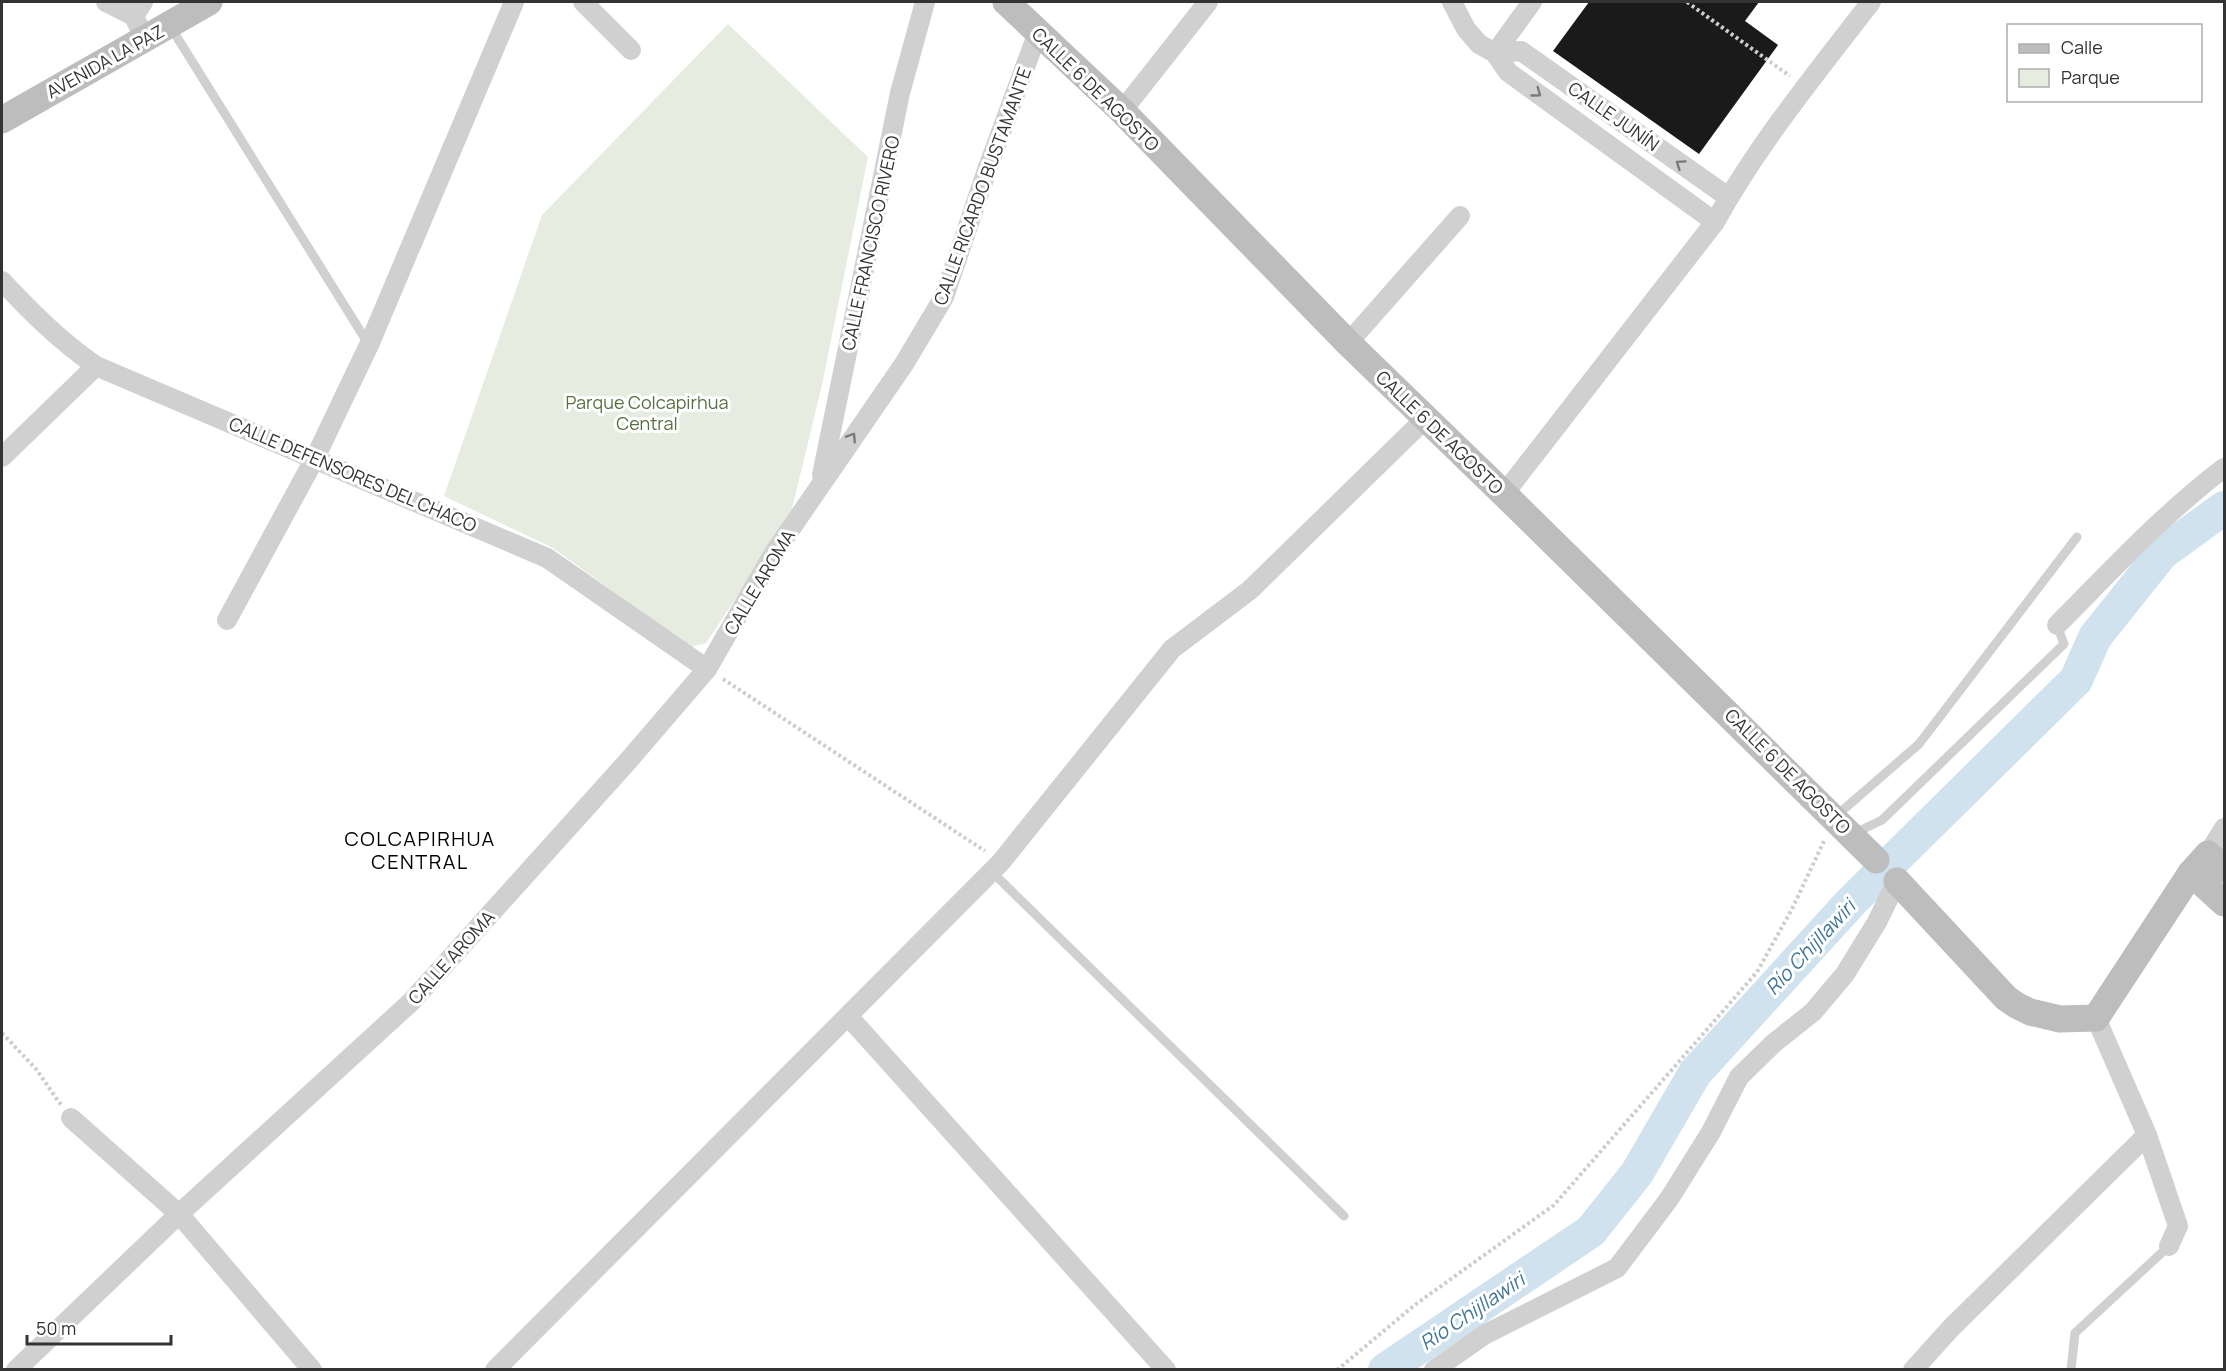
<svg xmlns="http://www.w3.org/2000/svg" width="2226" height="1371" viewBox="0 0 2226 1371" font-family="Manrope,sans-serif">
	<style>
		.green { fill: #e6ecdf }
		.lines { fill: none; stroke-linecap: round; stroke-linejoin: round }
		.river { stroke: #cfe2ee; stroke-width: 34 }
		.building { fill: #1a1a1a }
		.path { stroke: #cdcdcd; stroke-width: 4; stroke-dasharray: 3 3; stroke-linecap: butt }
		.service { stroke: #d0d0d0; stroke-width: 9 }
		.minor { stroke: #d0d0d0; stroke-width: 20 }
		.secondary { stroke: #bdbdbd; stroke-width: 27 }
		.oneway { stroke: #7a7a7a }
		.labels { text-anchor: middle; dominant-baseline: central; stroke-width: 6; stroke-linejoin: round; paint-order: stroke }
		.street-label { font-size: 18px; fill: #333; stroke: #fff }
		.park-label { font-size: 18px; fill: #56703f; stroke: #fff }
		.neighbourhood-label { font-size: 20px; letter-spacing: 1.5px; fill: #000; stroke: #fff }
		.water-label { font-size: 20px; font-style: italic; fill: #3f7597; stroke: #fff }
	</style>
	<rect width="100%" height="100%" fill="#fff"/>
	<polygon class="green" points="728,24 868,157 822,385 790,517 706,643 690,647 553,548 444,496 542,215"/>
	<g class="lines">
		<polyline class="river" points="1385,1370 1591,1231 1637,1173 1695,1073 1852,901 2076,680 2095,637 2162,553 2224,508"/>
	</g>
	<polygon class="building" points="1589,2 1759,2 1745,21 1778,45 1699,154 1553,51"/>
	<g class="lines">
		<g class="path">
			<polyline points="1687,2 1790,76"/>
			<polyline points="723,679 985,851"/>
			<polyline points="2,1033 36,1069 61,1105"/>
			<polyline points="1337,1370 1416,1304 1554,1205 1757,972 1792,909 1825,839"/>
		</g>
		<g class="service">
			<polyline points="170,26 369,345"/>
			<polyline points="1836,816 1919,744 2077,537"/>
			<polyline points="1855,833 1882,820 2064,644 2057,625"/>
			<polyline points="991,871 1344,1216"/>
			<polyline points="2071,1370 2075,1333 2169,1246"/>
		</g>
		<g class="minor">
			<polyline points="106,2 134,16"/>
			<polyline points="143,2 134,16 144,38"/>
			<polyline points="583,2 631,50"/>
			<polyline points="1452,2 1466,29 1479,44 1495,53 1508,72 1715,222"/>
			<polyline points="1495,53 1521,51 1728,197"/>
			<polyline points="1495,53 1532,2"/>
			<polyline points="1122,111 1208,2"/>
			<path d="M2,281c29,31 58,60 94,85l451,192 160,111"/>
			<polyline points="1348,343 1460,216"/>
			<polyline points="2,457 96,366"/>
			<polyline points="822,475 900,93 925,2"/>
			<path d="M1504,494l211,-272c43,-78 102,-150 156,-220"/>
			<polyline points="227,620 315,458 369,345 514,2"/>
			<path d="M2057,625c54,-54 106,-111 167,-157"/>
			<polyline points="2208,854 2224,828"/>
			<polyline points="848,1016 1166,1370"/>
			<polyline points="2096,1018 2147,1135 2178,1226 2169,1246"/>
			<polyline points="71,1118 179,1214 312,1370"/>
			<polyline points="16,1370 179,1214 411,1002 628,761 707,669 774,553 904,364 944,297 987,170 1038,32"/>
			<polyline points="495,1370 1001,862 1172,649 1250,590 1426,418"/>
			<polyline points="1434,1370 1484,1335 1617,1268 1669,1199 1711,1132 1739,1077 1774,1043 1813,1012 1845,974 1877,922 1897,881"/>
			<polyline points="1913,1370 1951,1328 2147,1135"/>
		</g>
		<g class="secondary">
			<polyline points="1006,2 1122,111 1348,343 1504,494 1876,860"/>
			<polyline points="2,120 209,2"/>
			<polyline points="2191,873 2224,903"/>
			<polyline points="1897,881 2006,998 2016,1005 2030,1012 2060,1019 2096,1018 2191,873 2208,854 2224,869"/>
		</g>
	</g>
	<defs><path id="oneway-chevron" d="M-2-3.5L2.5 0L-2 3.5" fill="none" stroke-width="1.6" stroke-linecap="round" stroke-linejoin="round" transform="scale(1.5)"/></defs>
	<g class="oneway">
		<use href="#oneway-chevron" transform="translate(1537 93) rotate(36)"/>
		<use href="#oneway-chevron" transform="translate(1680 164) rotate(-145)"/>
		<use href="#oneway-chevron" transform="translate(852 437) rotate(-57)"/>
	</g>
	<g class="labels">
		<g class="street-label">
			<text transform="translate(105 61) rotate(-29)">AVENIDA LA PAZ</text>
			<text transform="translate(1096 89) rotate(44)">CALLE 6 DE AGOSTO</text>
			<text transform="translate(1614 116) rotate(35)">CALLE JUNÍN</text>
			<text transform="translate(982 186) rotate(-70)">CALLE RICARDO BUSTAMANTE</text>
			<text transform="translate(870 243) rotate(-78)">CALLE FRANCISCO RIVERO</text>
			<text transform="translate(1440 432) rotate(44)">CALLE 6 DE AGOSTO</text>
			<text transform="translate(353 474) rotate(23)">CALLE DEFENSORES DEL CHACO</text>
			<text transform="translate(759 582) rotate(-59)">CALLE AROMA</text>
			<text transform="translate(1788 771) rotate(45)">CALLE 6 DE AGOSTO</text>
			<text transform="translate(451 957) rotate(-48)">CALLE AROMA</text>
		</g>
		<g class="park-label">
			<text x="647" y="402">Parque Colcapirhua<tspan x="647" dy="21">Central</tspan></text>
		</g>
		<g class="neighbourhood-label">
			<text x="420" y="838">COLCAPIRHUA<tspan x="420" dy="23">CENTRAL</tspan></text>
		</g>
		<g class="water-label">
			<text transform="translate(1810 947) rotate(-47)">Río Chijllawiri</text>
			<text transform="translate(1472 1311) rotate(-34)">Río Chijllawiri</text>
		</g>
	</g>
	<rect width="2226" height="1371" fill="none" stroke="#333333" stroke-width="6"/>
	<rect x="2007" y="24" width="195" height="78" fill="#ffffff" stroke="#adadad" stroke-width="1.5"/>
	<rect x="2019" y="44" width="30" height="9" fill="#bdbdbd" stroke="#adadad" stroke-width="1.5"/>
	<text x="2061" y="54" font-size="18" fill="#333333">Calle</text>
	<rect x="2019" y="69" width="30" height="18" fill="#e6ecdf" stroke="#adadad" stroke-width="1.5"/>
	<text x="2061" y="84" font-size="18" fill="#333333">Parque</text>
	<path d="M27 1335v9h144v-9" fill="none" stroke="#333333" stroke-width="3"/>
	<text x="36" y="1335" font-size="18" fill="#333333" stroke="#ffffff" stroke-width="4.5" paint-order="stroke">50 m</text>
</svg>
